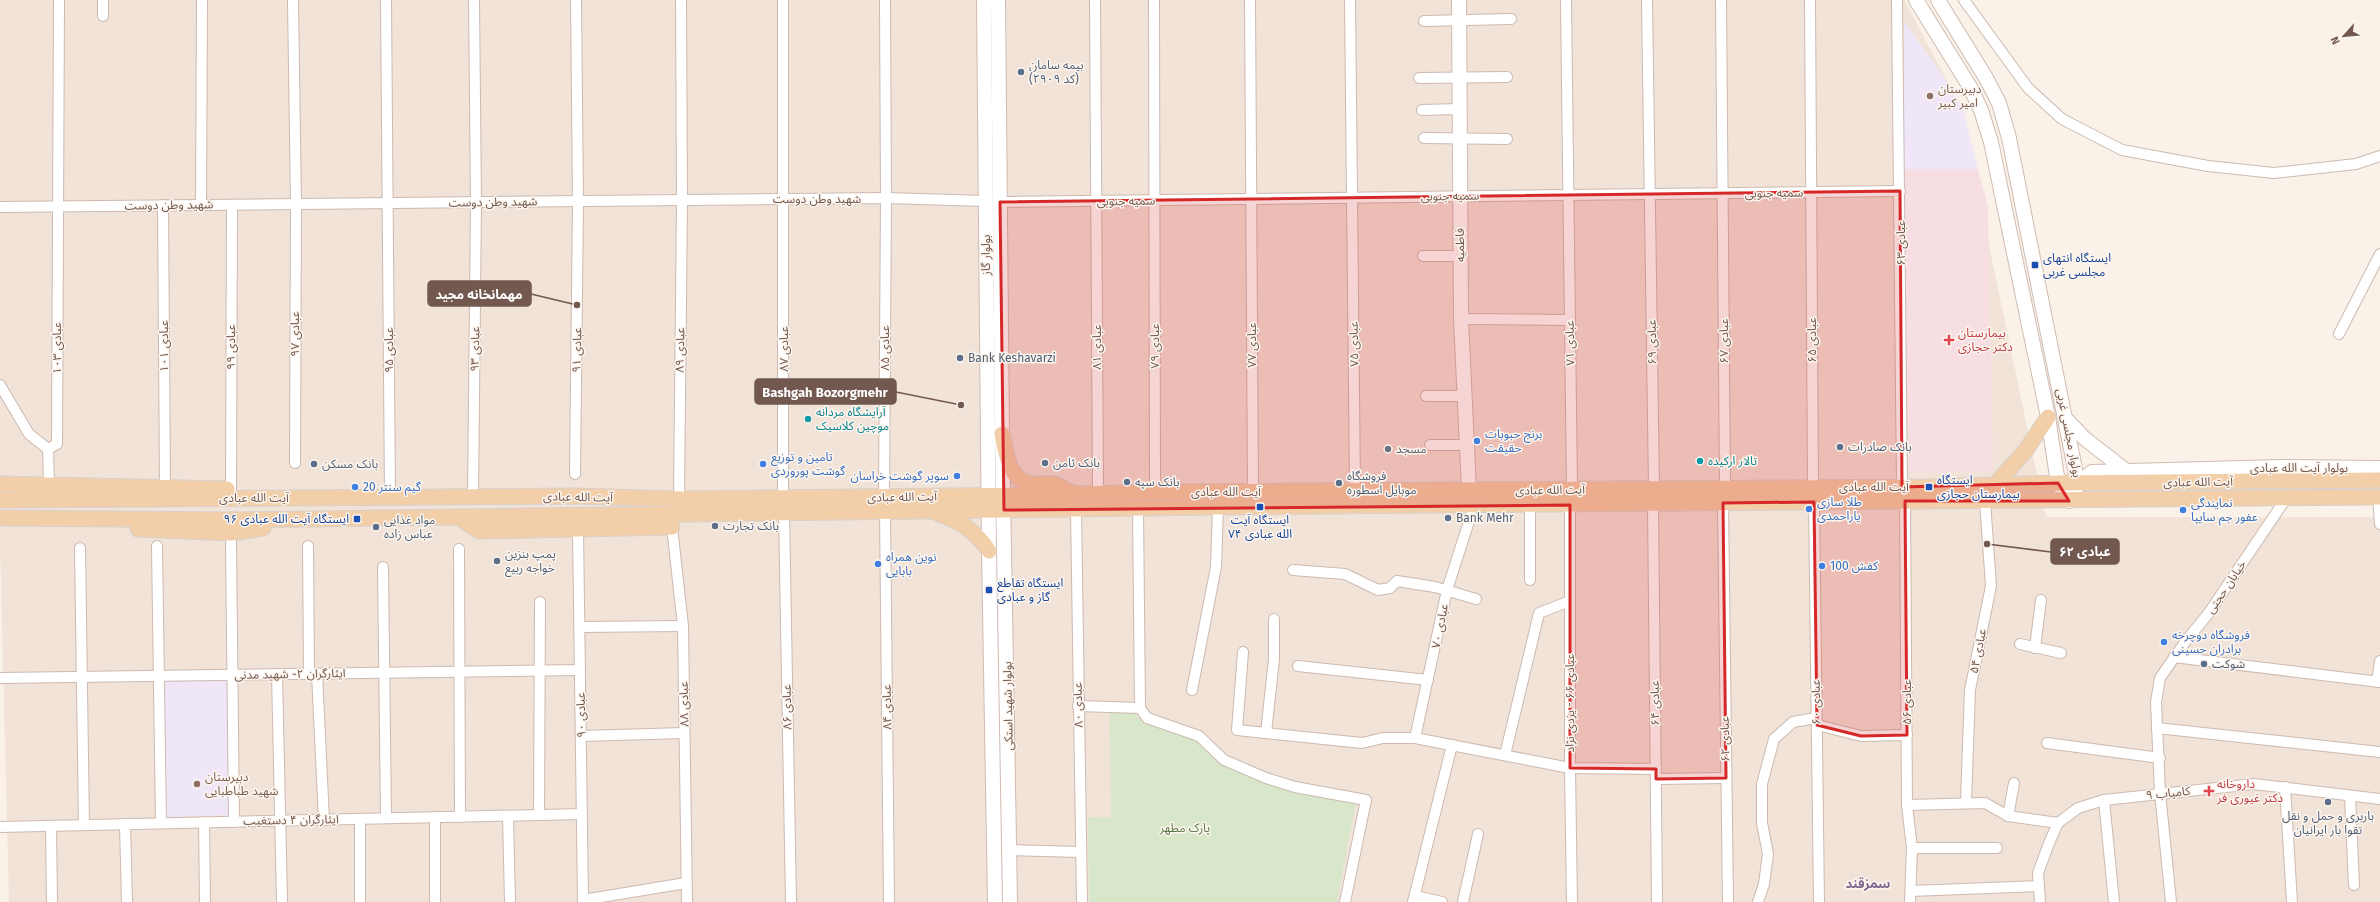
<svg xmlns="http://www.w3.org/2000/svg" width="2380" height="902" viewBox="0 0 2380 902" font-family="'Fira Sans','Noto Sans Arabic',sans-serif">
	<style>
		.residential { fill: #f1e3d8 }
		.education { fill: #efe6f7 }
		.medical { fill: #f7dee3 }
		.green { fill: #d8e7c9 }
		.lines { fill: none; stroke-linecap: round; stroke-linejoin: round }
		.street-casing { stroke: #ccbab0; stroke-width: 12 }
		.secondary-casing { stroke: #d0bbb1; stroke-width: 16 }
		.primary-casing { stroke: #d8d0ce; stroke-width: 17 }
		.street { stroke: #fff; stroke-width: 10 }
		.secondary { stroke: #fff; stroke-width: 14 }
		.primary { stroke: #f2cfa9; stroke-width: 15 }
		.marked { fill: #d62828; fill-opacity: 0.2; stroke: #d62828; stroke-width: 3; stroke-linejoin: round }
		.service-dot { fill: #5c6f8a; stroke: #fdf6ef; stroke-width: 1.5 }
		.education-dot { fill: #8d6e63; stroke: #fdf6ef; stroke-width: 1.5 }
		.transit-dot { fill: #1a4fb4; stroke: #fdf6ef; stroke-width: 1.5 }
		.health-dot { fill: #e0444e; stroke: #fdf6ef; stroke-width: 1.5 }
		.culture-dot { fill: #0f9aa8; stroke: #fdf6ef; stroke-width: 1.5 }
		.shop-dot { fill: #3f7fe0; stroke: #fdf6ef; stroke-width: 1.5 }
		.worship-dot { fill: #6b7280; stroke: #fdf6ef; stroke-width: 1.5 }
		.labels { text-anchor: middle; dominant-baseline: central; stroke-width: 3; stroke-linejoin: round; paint-order: stroke }
		.service-label { font-size: 12px; fill: #4e5e75; stroke: #fdf6ef; text-anchor: start }
		.education-label { font-size: 12px; fill: #785e54; stroke: #fdf6ef; text-anchor: start }
		.street-label { font-size: 12px; fill: #72584f; stroke: #fdf6ef }
		.transit-label { font-size: 12px; fill: #164399; stroke: #fdf6ef; text-anchor: start }
		.health-label { font-size: 12px; fill: #be3a42; stroke: #fdf6ef; text-anchor: start }
		.culture-label { font-size: 12px; fill: #0d838f; stroke: #fdf6ef; text-anchor: start }
		.shop-label { font-size: 12px; fill: #366cbe; stroke: #fdf6ef; text-anchor: start }
		.worship-label { font-size: 12px; fill: #5b616d; stroke: #fdf6ef; text-anchor: start }
		.park-label { font-size: 12px; fill: #5b7749; stroke: #fdf6ef }
		.neighbourhood-label { font-size: 13px; font-weight: bold; fill: #7d678e; stroke: #fdf6ef }
		.leader { fill: none; stroke: #72584f; stroke-width: 1.5 }
		.callout-dot { fill: #72584f; stroke: #fdf6ef; stroke-width: 1.5 }
		.callout { fill: #72584f; stroke: #72584f; stroke-width: 1.5 }
		.callout-label { font-size: 13px; text-anchor: middle; font-weight: bold; fill: #fff }
	</style>
	<rect width="100%" height="100%" fill="#faf2e9"/>
	<polygon class="residential" points="0,0 1904,0 1959,103 2046,517 2380,517 2380,902 9,902 0,545"/>
	<g class="education">
		<polygon points="1904,21 1948,83 1963,109 1978,169 1904,169"/>
		<polygon points="231,678 231,815 165,817 164,680"/>
	</g>
	<polygon class="medical" points="1904,169 1978,169 1988,207 1993,472 1909,473"/>
	<polygon class="green" points="1110,711 1131,711 1144,722 1193,738 1218,762 1262,782 1356,802 1337,902 1089,902 1088,817 1111,818"/>
	<g class="lines">
		<defs>
			<g id="street">
				<polyline points="293,0 296,204 295,463"/>
				<polyline points="386,0 390,497"/>
				<polyline points="783,0 783,498"/>
				<polyline points="1095,0 1098,493"/>
				<polyline points="1154,0 1155,492"/>
				<polyline points="1250,0 1253,492"/>
				<polyline points="1350,0 1355,490"/>
				<polyline points="1566,0 1572,489"/>
				<polyline points="1647,0 1654,488"/>
				<polyline points="1721,0 1725,487"/>
				<polyline points="1810,0 1813,487"/>
				<polyline points="1897,0 1902,487"/>
				<polyline points="1964,0 2028,88 2062,119 2122,150 2208,166 2274,173 2356,164 2380,156"/>
				<polyline points="103,16 103,0"/>
				<polyline points="1424,21 1511,19"/>
				<polyline points="1419,78 1507,77"/>
				<polyline points="1422,110 1459,109"/>
				<polyline points="1424,138 1507,139"/>
				<polyline points="1000,202 1900,191"/>
				<polyline points="163,205 165,487"/>
				<polyline points="201,205 202,0"/>
				<polyline points="0,207 886,198 986,201"/>
				<polyline points="1423,256 1460,256"/>
				<polyline points="1461,319 1569,320"/>
				<polyline points="2339,334 2380,254"/>
				<polyline points="0,385 29,434 48,449"/>
				<polyline points="1426,396 1465,396"/>
				<polyline points="1430,445 1467,445"/>
				<polyline points="48,449 57,444 59,0"/>
				<polyline points="48,449 49,485"/>
				<polyline points="575,474 578,201 576,0"/>
				<polyline points="231,489 232,205"/>
				<polyline points="473,497 476,202 474,0"/>
				<polyline points="884,497 886,198 885,0"/>
				<polyline points="2378,497 2380,524"/>
				<polyline points="679,499 682,200 681,0"/>
				<polyline points="1905,501 1907,805 1912,848 1910,902"/>
				<polyline points="1814,502 1819,902"/>
				<polyline points="1723,503 1728,902"/>
				<polyline points="1530,505 1530,580"/>
				<polyline points="1570,505 1570,768 1572,902"/>
				<polyline points="1653,505 1657,902"/>
				<polyline points="1138,508 1140,708"/>
				<polyline points="1076,509 1082,902"/>
				<polyline points="885,511 889,902"/>
				<polyline points="784,512 791,902"/>
				<polyline points="668,523 672,527 683,626 687,902"/>
				<polyline points="578,529 583,902"/>
				<polyline points="231,542 234,822"/>
				<polyline points="157,546 161,823"/>
				<polyline points="308,546 309,674"/>
				<polyline points="80,548 84,825"/>
				<polyline points="459,549 460,817"/>
				<polyline points="383,567 386,818"/>
				<polyline points="1293,570 1345,574 1378,590 1390,588 1397,581 1435,587 1476,599"/>
				<polyline points="580,627 683,626"/>
				<polyline points="2020,644 2061,653"/>
				<polyline points="2035,648 2041,600"/>
				<polyline points="1243,652 1237,730 1362,743 1383,738 1415,738 1570,768 1656,769"/>
				<polyline points="2174,657 2380,682"/>
				<polyline points="1298,666 1428,680"/>
				<polyline points="277,674 282,902"/>
				<polyline points="317,674 324,820"/>
				<polyline points="0,678 580,670"/>
				<polyline points="2377,682 2380,661"/>
				<polyline points="1192,690 1216,567 1218,507"/>
				<polyline points="1078,706 1140,708 1147,718 1199,736 1224,760 1266,778 1295,787 1366,800 1345,902"/>
				<polyline points="1817,725 1861,736 1907,735"/>
				<polyline points="2157,728 2380,752"/>
				<polyline points="1266,733 1274,659 1274,619"/>
				<polyline points="581,736 684,733"/>
				<polyline points="1415,738 1447,590 1471,515"/>
				<polyline points="2047,743 2160,758"/>
				<polyline points="1505,755 1539,613 1570,601"/>
				<polyline points="1656,779 1726,778"/>
				<polyline points="2285,787 2292,902"/>
				<polyline points="2350,796 2354,885"/>
				<polyline points="2104,800 2114,902"/>
				<polyline points="1966,802 1970,690 1991,586 1985,501"/>
				<polyline points="1907,805 1985,803 2008,816 2058,823"/>
				<polyline points="539,815 540,602"/>
				<polyline points="508,816 510,902"/>
				<polyline points="2008,816 2014,783"/>
				<polyline points="435,817 435,902"/>
				<polyline points="204,822 205,902"/>
				<polyline points="125,824 127,902"/>
				<polyline points="51,826 52,902"/>
				<polyline points="0,827 582,814"/>
				<polyline points="1912,848 1997,848"/>
				<polyline points="1009,850 1080,852"/>
				<polyline points="1911,891 2038,886"/>
				<polyline points="1415,896 1442,902"/>
				<polyline points="583,900 686,883"/>
				<polyline points="360,902 360,819"/>
				<polyline points="1413,902 1452,745"/>
				<polyline points="1463,902 1478,834"/>
				<polyline points="1758,902 1764,884 1768,854 1762,823 1762,784 1774,739 1793,722 1816,718"/>
				<polyline points="2040,902 2038,873 2049,843 2058,823 2078,808 2104,800 2254,784 2380,799"/>
				<polyline points="2171,902 2160,793 2156,702 2160,678 2185,642 2208,614 2287,497"/>
			</g>
			<g id="secondary">
				<polyline points="984,0 989,551 995,902"/>
				<polyline points="998,0 1002,434 1010,902"/>
				<polyline points="1459,0 1461,319 1469,490"/>
				<polyline points="1916,0 1970,87 1981,110 1991,142 2048,417 2058,483 2069,501 2078,484 2009,138 1999,103 1986,78 1938,0"/>
				<polyline points="2067,420 2084,438 2125,470"/>
				<polyline points="2078,484 2092,472 2280,467 2380,468"/>
			</g>
			<g id="primary">
				<path d="M1002,434c4,18 6,47 30,50 7,1 14,-1 21,0 8,1 13,8 20,9"/>
				<polyline points="0,484 227,489"/>
				<polyline points="1994,486 2026,450 2048,417"/>
				<polyline points="0,500 575,496 679,499 1045,495 1155,492 1929,487 2058,483 2380,480"/>
				<path d="M937,513c22,8 39,18 52,38"/>
				<polyline points="458,517 479,531 672,527"/>
				<polyline points="0,518 231,520 1218,507 2380,497"/>
				<polyline points="138,529 231,533 263,528"/>
			</g>
		</defs>
		<use href="#street" class="street-casing"/>
		<use href="#secondary" class="secondary-casing"/>
		<use href="#primary" class="primary-casing"/>
		<use href="#street" class="street"/>
		<use href="#secondary" class="secondary"/>
		<use href="#primary" class="primary"/>
	</g>
	<path class="marked" d="M1900,191l2,296 156,-4 11,18h-164l2,234 -46,1 -44,-11 -3,-223 -91,1 3,275 -70,1v-10l-86,-1v-263l-566,5 -4,-308z"/>
	<g class="service-dot">
		<circle cx="1021" cy="72" r="4"/>
		<circle cx="960" cy="358" r="4"/>
		<circle cx="1840" cy="447" r="4"/>
		<circle cx="1045" cy="463" r="4"/>
		<circle cx="314" cy="464" r="4"/>
		<circle cx="1127" cy="482" r="4"/>
		<circle cx="1339" cy="483" r="4"/>
		<circle cx="1448" cy="518" r="4"/>
		<circle cx="715" cy="526" r="4"/>
		<circle cx="376" cy="527" r="4"/>
		<circle cx="497" cy="561" r="4"/>
		<circle cx="2204" cy="664" r="4"/>
		<circle cx="2328" cy="802" r="4"/>
	</g>
	<g class="education-dot">
		<circle cx="1930" cy="96" r="4"/>
		<circle cx="197" cy="784" r="4"/>
	</g>
	<g class="transit-dot">
		<rect x="2031" y="261" width="8" height="8" rx="2"/>
		<rect x="1925" y="483" width="8" height="8" rx="2"/>
		<rect x="1256" y="503" width="8" height="8" rx="2"/>
		<rect x="353" y="515" width="8" height="8" rx="2"/>
		<rect x="985" y="586" width="8" height="8" rx="2"/>
	</g>
	<g class="health-dot">
		<path d="M1947 334h4v4h4v4h-4v4h-4v-4h-4v-4h4z"/>
		<path d="M2207 785h4v4h4v4h-4v4h-4v-4h-4v-4h4z"/>
	</g>
	<g class="culture-dot">
		<circle cx="808" cy="419" r="4"/>
		<circle cx="1700" cy="461" r="4"/>
	</g>
	<g class="shop-dot">
		<circle cx="1477" cy="441" r="4"/>
		<circle cx="763" cy="464" r="4"/>
		<circle cx="957" cy="476" r="4"/>
		<circle cx="355" cy="487" r="4"/>
		<circle cx="1809" cy="509" r="4"/>
		<circle cx="2183" cy="510" r="4"/>
		<circle cx="878" cy="564" r="4"/>
		<circle cx="1822" cy="566" r="4"/>
		<circle cx="2164" cy="642" r="4"/>
	</g>
	<circle class="worship-dot" cx="1388" cy="449" r="4"/>
	<g class="labels">
		<g class="service-label">
			<text x="1029" y="65">بیمه سامان<tspan x="1029" dy="14">(کد ۲۹۰۹)</tspan></text>
			<text x="968" y="358">Bank Keshavarzi</text>
			<text x="1848" y="447">بانک صادرات</text>
			<text x="1053" y="463">بانک ثامن</text>
			<text x="322" y="464">بانک مسکن</text>
			<text x="1347" y="476">فروشگاه<tspan x="1347" dy="14">موبایل اسطوره</tspan></text>
			<text x="1135" y="482">بانک سپه</text>
			<text x="1456" y="518">Bank Mehr</text>
			<text x="384" y="520">مواد غذایی<tspan x="384" dy="14">عباس زاده</tspan></text>
			<text x="723" y="526">بانک تجارت</text>
			<text x="505" y="554">پمپ بنزین<tspan x="505" dy="14">خواجه ربیع</tspan></text>
			<text x="2212" y="664">شوكت</text>
			<text x="2328" y="816" text-anchor="middle">باربری و حمل و نقل<tspan x="2328" dy="14">تقوا بار ایرانیان</tspan></text>
		</g>
		<g class="education-label">
			<text x="1938" y="89">دبیرستان<tspan x="1938" dy="14">امیر کبیر</tspan></text>
			<text x="205" y="777">دبیرستان<tspan x="205" dy="14">شهید طباطبایی</tspan></text>
		</g>
		<g class="street-label">
			<text transform="translate(1774 193) rotate(-1)">سمیه جنوبی</text>
			<text transform="translate(1450 196) rotate(-1)">سمیه جنوبی</text>
			<text x="817" y="199">شهید وطن دوست</text>
			<text transform="translate(1126 201) rotate(-1)">سمیه جنوبی</text>
			<text transform="translate(493 202) rotate(-1)">شهید وطن دوست</text>
			<text transform="translate(169 205) rotate(-1)">شهید وطن دوست</text>
			<text transform="translate(1901 243) rotate(-90)">عبادی ۶۳</text>
			<text transform="translate(1460 245) rotate(-91)">فاطمیه</text>
			<text transform="translate(986 255) rotate(-90)">بولوار گاز</text>
			<text transform="translate(295 334) rotate(-90)">عبادی ۹۷</text>
			<text transform="translate(1812 340) rotate(-90)">عبادی ۶۵</text>
			<text transform="translate(1724 341) rotate(-90)">عبادی ۶۷</text>
			<text transform="translate(1652 342) rotate(-91)">عبادی ۶۹</text>
			<text transform="translate(1570 343) rotate(-91)">عبادی ۷۱</text>
			<text transform="translate(1354 344) rotate(-91)">عبادی ۷۵</text>
			<text transform="translate(1252 345) rotate(-90)">عبادی ۷۷</text>
			<text transform="translate(164 346) rotate(-90)">عبادی ۱۰۱</text>
			<text transform="translate(1155 346) rotate(-90)">عبادی ۷۹</text>
			<text transform="translate(231 347) rotate(-90)">عبادی ۹۹</text>
			<text transform="translate(1097 347) rotate(-90)">عبادی ۸۱</text>
			<text transform="translate(57 348) rotate(-90)">عبادی ۱۰۳</text>
			<text transform="translate(885 348) rotate(-90)">عبادی ۸۵</text>
			<text transform="translate(475 349) rotate(-89)">عبادی ۹۳</text>
			<text transform="translate(784 349) rotate(-90)">عبادی ۸۷</text>
			<text transform="translate(389 350) rotate(-90)">عبادی ۹۵</text>
			<text transform="translate(577 350) rotate(-89)">عبادی ۹۱</text>
			<text transform="translate(680 350) rotate(-89)">عبادی ۸۹</text>
			<text transform="translate(2069 433) rotate(79)">بولوار مجلسی غربی</text>
			<text x="2299" y="468">بولوار آیت الله عبادی</text>
			<text transform="translate(2198 482) rotate(-1)">آیت الله عبادی</text>
			<text x="1874" y="487">آیت الله عبادی</text>
			<text transform="translate(1550 490) rotate(-1)">آیت الله عبادی</text>
			<text x="1226" y="492">آیت الله عبادی</text>
			<text transform="translate(578 497) rotate(1)">آیت الله عبادی</text>
			<text transform="translate(902 497) rotate(-1)">آیت الله عبادی</text>
			<text x="254" y="498">آیت الله عبادی</text>
			<text transform="translate(2226 587) rotate(-56)">خیابان حجتی</text>
			<text transform="translate(1440 626) rotate(-79)">عبادی ۷۰</text>
			<text transform="translate(1978 651) rotate(-79)">عبادی ۵۴</text>
			<text transform="translate(290 674) rotate(-1)">ایثارگران ۲- شهید مدنی</text>
			<text transform="translate(1816 702) rotate(-91)">عبادی ۶۰</text>
			<text transform="translate(1907 702) rotate(-90)">عبادی ۵۶</text>
			<text transform="translate(1570 703) rotate(-90)">عبادی ۶۶ - یزدی نژاد</text>
			<text transform="translate(1655 703) rotate(-91)">عبادی ۶۴</text>
			<text transform="translate(684 704) rotate(-91)">عبادی ۸۸</text>
			<text transform="translate(1078 705) rotate(-91)">عبادی ۸۰</text>
			<text transform="translate(1008 706) rotate(-91)">بولوار شهید استکی</text>
			<text transform="translate(787 707) rotate(-91)">عبادی ۸۶</text>
			<text transform="translate(887 707) rotate(-91)">عبادی ۸۴</text>
			<text transform="translate(581 715) rotate(-91)">عبادی ۹۰</text>
			<text transform="translate(1725 739) rotate(-91)">عبادی ۶۲</text>
			<text transform="translate(2168 793) rotate(-6)">کامیاب ۹</text>
			<text transform="translate(291 820) rotate(-1)">ایثارگران ۴ دستغیب</text>
		</g>
		<g class="transit-label">
			<text x="2043" y="258">ایستگاه انتهای<tspan x="2043" dy="14">مجلسی غربی</tspan></text>
			<text x="1937" y="480">ایستگاه<tspan x="1937" dy="14">بیمارستان حجازی</tspan></text>
			<text x="349" y="519" text-anchor="end">ایستگاه آیت الله عبادی ۹۶</text>
			<text x="1260" y="520" text-anchor="middle">ایستگاه آیت<tspan x="1260" dy="14">الله عبادی ۷۴</tspan></text>
			<text x="997" y="583">ایستگاه تقاطع<tspan x="997" dy="14">گاز و عبادی</tspan></text>
		</g>
		<g class="health-label">
			<text x="1958" y="333">بیمارستان<tspan x="1958" dy="14">دکتر حجازی</tspan></text>
			<text x="2217" y="784">داروخانه<tspan x="2217" dy="14">دکتر غیوری فر</tspan></text>
		</g>
		<g class="culture-label">
			<text x="816" y="412">آرایشگاه مردانه<tspan x="816" dy="14">موچین کلاسیک</tspan></text>
			<text x="1708" y="461">تالار ارکیده</text>
		</g>
		<g class="shop-label">
			<text x="1485" y="434">برنج حبوبات<tspan x="1485" dy="14">حقیقت</tspan></text>
			<text x="771" y="457">تامین و توزیع<tspan x="771" dy="14">گوشت پوروردی</tspan></text>
			<text x="949" y="476" text-anchor="end">سوپر گوشت خراسان</text>
			<text x="363" y="487">گیم سنتر 20</text>
			<text x="1817" y="502">طلا سازی<tspan x="1817" dy="14">یاراحمدی</tspan></text>
			<text x="2191" y="503">نمایندگی<tspan x="2191" dy="14">عفور جم سایپا</tspan></text>
			<text x="886" y="557">نوین همراه<tspan x="886" dy="14">بابایی</tspan></text>
			<text x="1830" y="566">کفش 100</text>
			<text x="2172" y="635">فروشگاه دوچرخه<tspan x="2172" dy="14">برادران حسینی</tspan></text>
		</g>
		<g class="worship-label">
			<text x="1396" y="449">مسجد</text>
		</g>
		<g class="park-label">
			<text x="1185" y="828">پارک مطهر</text>
		</g>
		<g class="neighbourhood-label">
			<text x="1868" y="883">سمزقند</text>
		</g>
	</g>
	<path class="leader" d="M577 305L531 294M961 405L896 392M1987 544L2051 552"/>
	<g class="callout-dot">
		<circle cx="577" cy="305" r="4"/>
		<circle cx="961" cy="405" r="4"/>
		<circle cx="1987" cy="544" r="4"/>
	</g>
	<g class="callout">
		<rect x="428" y="281" width="103" height="25" rx="4"/>
		<rect x="755" y="379" width="141" height="25" rx="4"/>
		<rect x="2051" y="539" width="68" height="25" rx="4"/>
	</g>
	<g class="callout-label">
		<text x="479" y="299">مهمانخانه مجید</text>
		<text x="825" y="397">Bashgah Bozorgmehr</text>
		<text x="2085" y="556">عبادی ۶۲</text>
	</g>
	<g transform="translate(2344 36) rotate(243)" stroke="#fdf6ef" stroke-width="3" paint-order="stroke">
	<path d="M0-3L7 15L0 10L-7 15Z" fill="#72584f"/>
	<text y="-6" font-size="11" font-weight="bold" text-anchor="middle" fill="#72584f">N</text>
	</g>
</svg>
